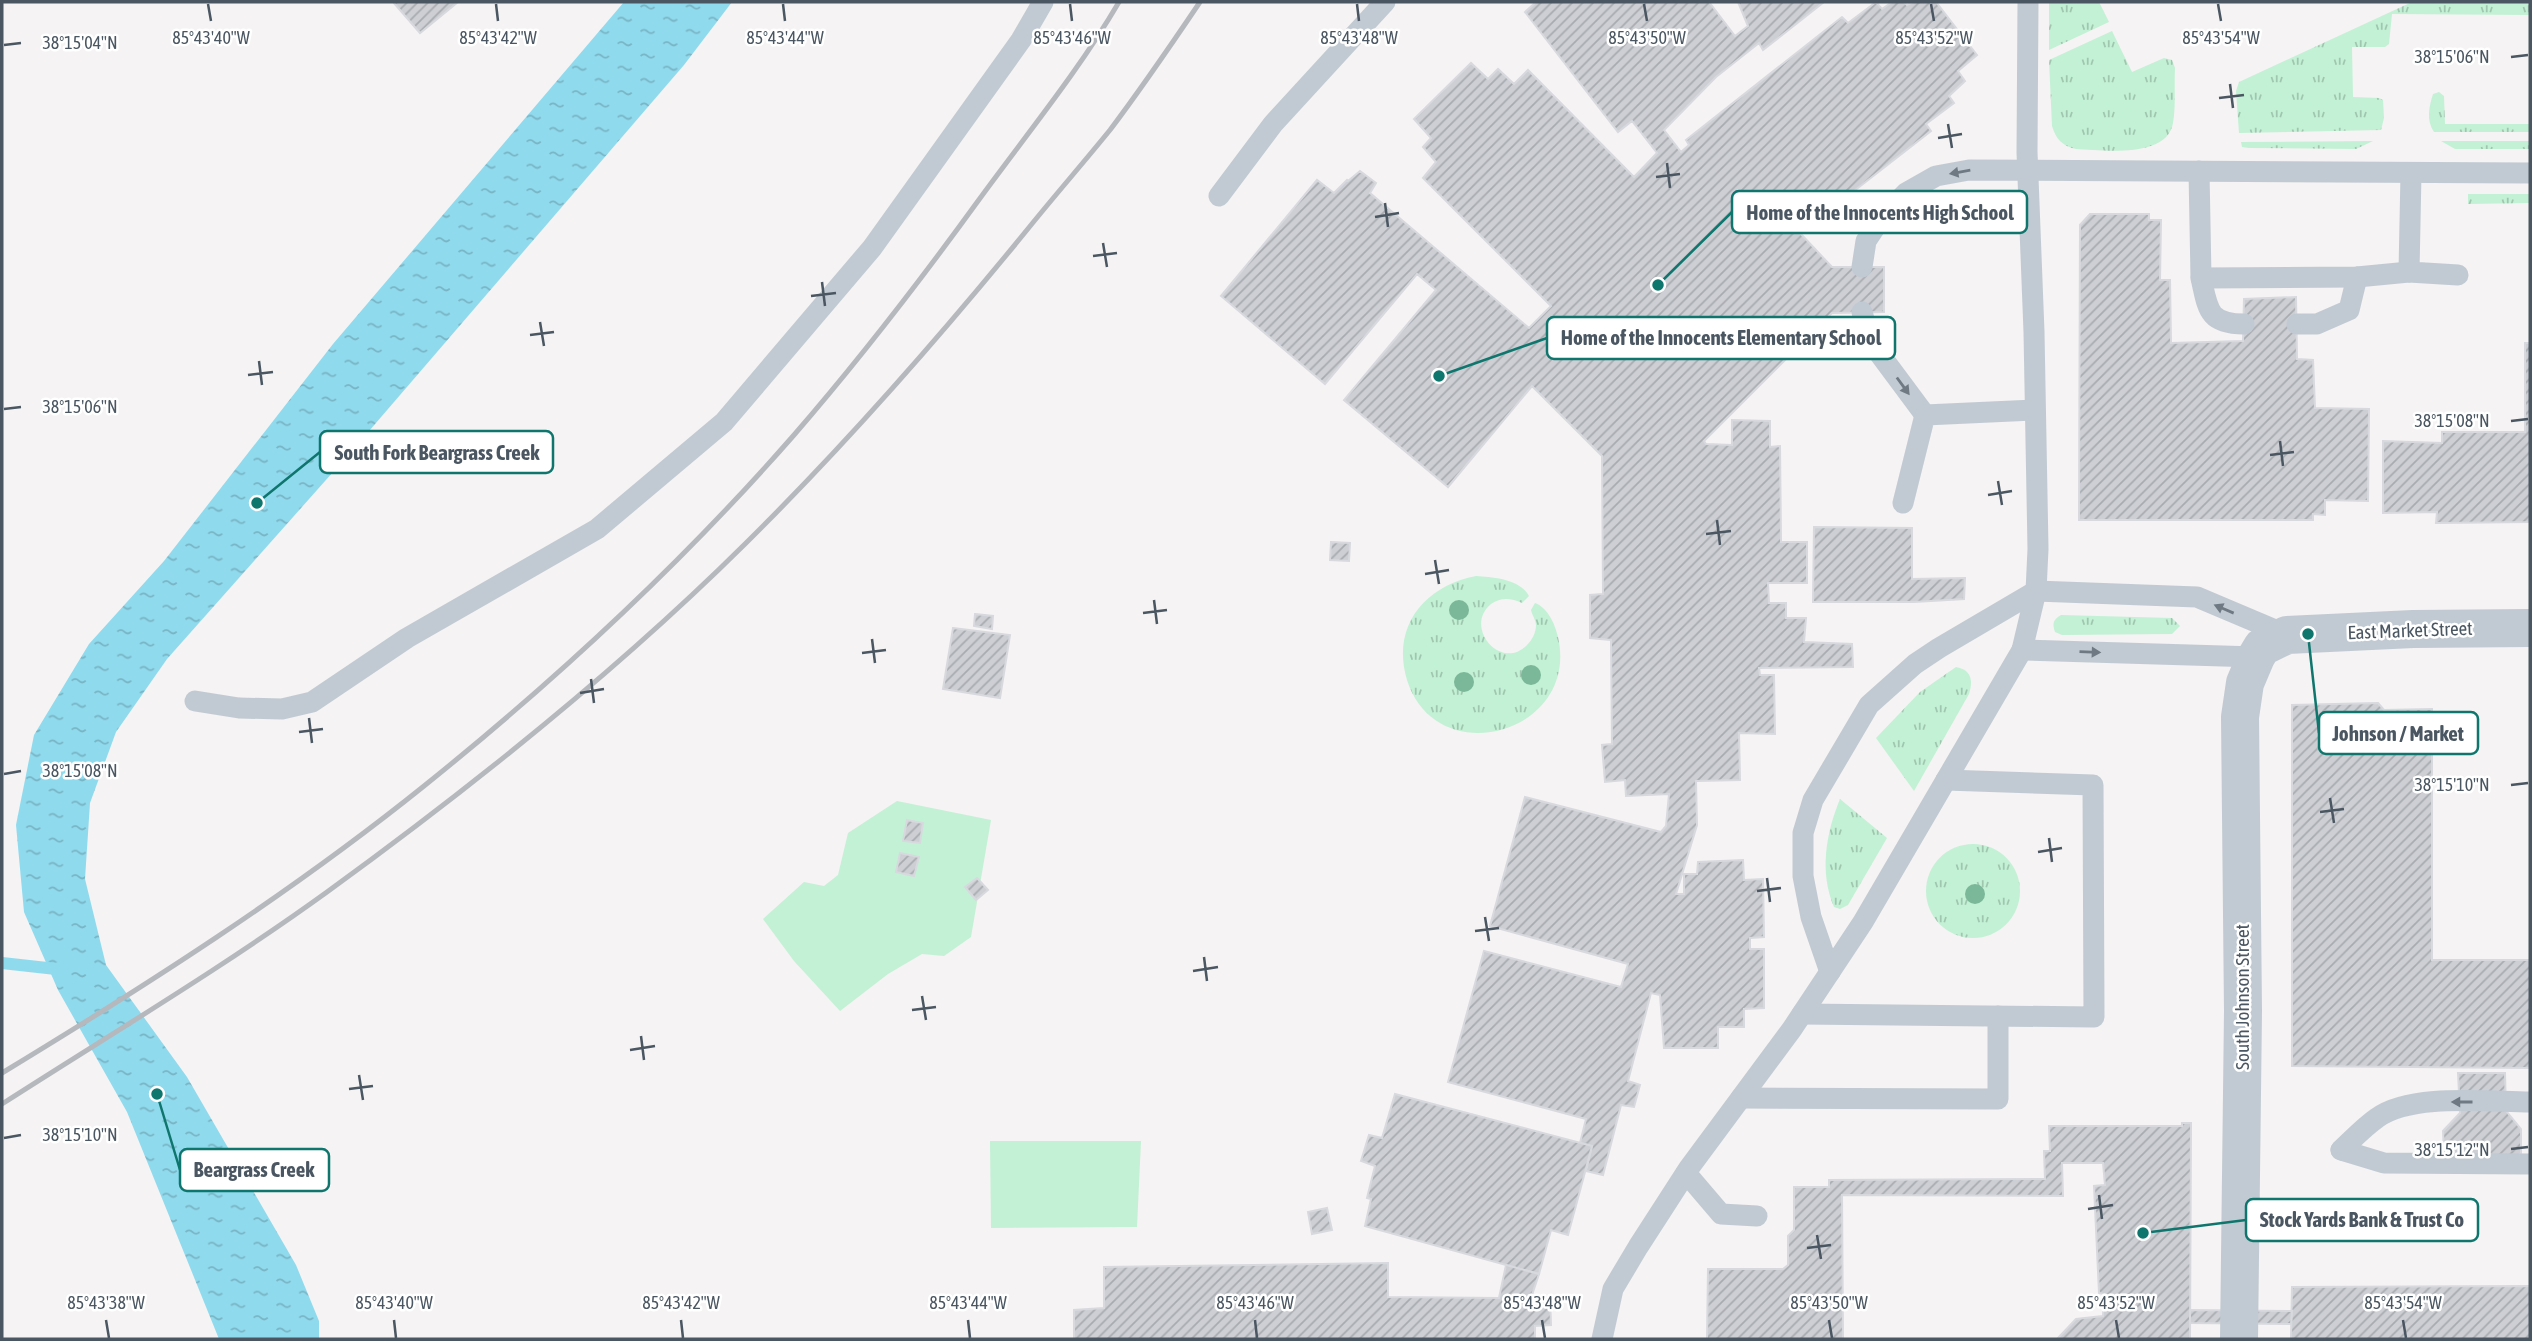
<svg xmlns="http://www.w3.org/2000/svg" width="2532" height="1341" viewBox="0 0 2532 1341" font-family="'Asap Condensed',sans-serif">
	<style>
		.grass { fill: url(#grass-tufts) }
		.green { fill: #c3f1d5 }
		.water { fill: url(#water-ripples) }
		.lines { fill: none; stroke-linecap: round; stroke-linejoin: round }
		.stream { stroke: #90daee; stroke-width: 12 }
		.building { fill: url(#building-hatch); stroke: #d7d9de; stroke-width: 2 }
		.lane { stroke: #c1cad2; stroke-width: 21 }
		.street { stroke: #c1cad2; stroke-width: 38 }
		.rail { stroke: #b5b8bd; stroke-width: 5 }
		.tree { fill: #7bb799 }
		.oneway { fill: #6e7983 }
		.ticks { fill: none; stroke: #4a5661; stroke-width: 2.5 }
		.labels { text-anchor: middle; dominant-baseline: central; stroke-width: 5; stroke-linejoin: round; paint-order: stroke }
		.street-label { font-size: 19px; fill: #4a5661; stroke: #fff }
		.ticks-label { font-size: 18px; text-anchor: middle; fill: #4a5661; stroke: #fff; stroke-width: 5; stroke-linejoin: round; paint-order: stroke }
		.leader { fill: none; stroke: #0f766e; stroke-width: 2.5 }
		.callout-dot { fill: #0f766e; stroke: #fff; stroke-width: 2.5 }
		.callout { fill: #fff; stroke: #0f766e; stroke-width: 2.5 }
		.callout-label { font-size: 21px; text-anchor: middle; font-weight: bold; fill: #4a5661 }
	</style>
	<defs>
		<pattern id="grass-tufts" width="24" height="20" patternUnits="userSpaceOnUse" patternTransform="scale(1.75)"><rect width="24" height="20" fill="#c3f1d5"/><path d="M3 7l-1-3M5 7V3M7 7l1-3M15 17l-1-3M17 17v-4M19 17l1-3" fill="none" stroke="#a0c6b0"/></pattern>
		<pattern id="water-ripples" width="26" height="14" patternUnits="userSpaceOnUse" patternTransform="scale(1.75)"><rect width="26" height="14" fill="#90daee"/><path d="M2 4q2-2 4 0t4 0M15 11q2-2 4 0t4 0" fill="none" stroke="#78b4c4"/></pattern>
		<pattern id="building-hatch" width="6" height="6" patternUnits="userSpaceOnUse" patternTransform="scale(1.75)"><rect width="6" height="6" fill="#cdcfd5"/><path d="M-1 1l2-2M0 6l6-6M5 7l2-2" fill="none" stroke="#a8abb0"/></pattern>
	</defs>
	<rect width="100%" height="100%" fill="#f5f3f3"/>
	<g class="grass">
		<polygon points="2049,2 2099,2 2109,22 2049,50"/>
		<polygon points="2412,2 2530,2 2530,15 2392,14 2389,44 2385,47 2352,47 2353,97 2379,98 2383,100 2384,118 2381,130 2239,133 2236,91 2239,82"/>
		<path d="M2112,31l20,41 32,-14 8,2 3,8c-1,18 1,38 -2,55 -6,36 -71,27 -97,26 -14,-3 -20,-10 -24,-23l-3,-66z"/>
		<path d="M2439,92l5,4 1,28h85v8h-96c-8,-12 -5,-25 -1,-38z"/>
		<polygon points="2373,141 2356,149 2249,148 2242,147 2241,142"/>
		<polygon points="2441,141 2530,141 2530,149 2455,149"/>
		<polygon points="2468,194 2530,194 2530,203 2468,204"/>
		<path d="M1476,576c17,1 44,3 53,20l-7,7c-11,-5 -21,-6 -31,1 -28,23 10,68 36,41 5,-5 9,-12 9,-20 0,-5 -4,-10 -5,-15l4,-7c13,5 20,21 23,34 22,97 -122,136 -151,43 -16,-53 17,-94 69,-104z"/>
		<path d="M2061,615l111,3 8,8 -8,8 -110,1 -7,-3c-3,-9 -2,-12 6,-17z"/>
		<path d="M1956,667c16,3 17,14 13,27l-55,97 -38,-53 44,-46z"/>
		<path d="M1840,799l47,39 -39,67 -8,4 -6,-2c-15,-35 -8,-74 6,-108z"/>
		<circle cx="1973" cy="891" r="47"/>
	</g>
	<g class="green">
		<polygon points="897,801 991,820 971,937 944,956 922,954 888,974 840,1011 794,961 763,919 804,882 824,886 838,875 848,833"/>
		<polygon points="990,1141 1141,1141 1137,1227 991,1228"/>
	</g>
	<polygon class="water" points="624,2 732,2 684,65 357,445 167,659 116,732 90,803 85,879 106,965 187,1077 296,1265 319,1321 319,1339 219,1339 127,1112 58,990 24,912 16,825 34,735 89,644 164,561 333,344"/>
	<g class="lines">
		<polyline class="stream" points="2,963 56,969 62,967"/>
	</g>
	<g class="building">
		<polygon points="393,2 458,2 420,33"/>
		<polygon points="1536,2 1709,2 1735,36 1748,26 1738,2 1824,2 1763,50 1759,43 1716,77 1664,130 1681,152 1689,145 1686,140 1842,17 1848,23 1876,2 1882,9 1892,2 1904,2 1907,5 1913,2 1936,2 1977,55 1958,71 1965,81 1949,96 1954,103 1926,124 1931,131 1800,233 1832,267 1884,267 1884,312 1832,313 1704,441 1706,444 1732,445 1732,420 1770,421 1770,447 1780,446 1781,542 1807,542 1807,583 1768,583 1769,603 1786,603 1786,618 1806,618 1804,642 1852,644 1853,667 1759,668 1760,675 1774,675 1775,734 1739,733 1740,780 1696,781 1697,825 1676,894 1684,894 1684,874 1697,874 1698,862 1743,860 1744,880 1763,879 1764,937 1750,938 1750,949 1764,949 1764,1008 1744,1009 1744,1027 1718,1027 1718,1048 1664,1048 1660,995 1651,993 1628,1081 1640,1085 1634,1107 1621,1105 1603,1175 1586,1171 1592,1146 1580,1143 1586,1119 1448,1082 1484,951 1621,987 1628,964 1490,926 1525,797 1661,832 1666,826 1669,794 1626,796 1625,780 1605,782 1602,745 1612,744 1611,640 1590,638 1590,595 1603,594 1602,456 1532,386 1448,487 1344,400 1436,290 1417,274 1325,384 1221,296 1317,180 1334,193 1347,180 1348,181 1360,171 1376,183 1370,193 1529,328 1551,306 1423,178 1436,162 1423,147 1431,138 1414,119 1471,63 1488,79 1498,69 1514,84 1528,70 1634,177 1657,153 1632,121 1618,132 1525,12"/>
		<polygon points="2090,214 2149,214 2149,220 2161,220 2160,280 2170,280 2171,343 2243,341 2244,299 2296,297 2297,359 2313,360 2315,408 2369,409 2368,501 2325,500 2325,515 2313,514 2313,520 2079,520 2080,225"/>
		<polygon points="2525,343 2530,343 2530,522 2436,523 2437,512 2383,513 2383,441 2442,443 2442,432 2525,432"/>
		<polygon points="1814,527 1912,528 1912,579 1965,578 1964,599 1914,602 1813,602"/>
		<polygon points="1331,542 1350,543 1349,561 1330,560"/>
		<polygon points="975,614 993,616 992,629 974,626"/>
		<polygon points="953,628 1010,635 1000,698 943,689"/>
		<polygon points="2378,703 2384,710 2432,709 2432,960 2530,960 2530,1068 2292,1066 2292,705"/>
		<polygon points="907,820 923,823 920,843 903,841"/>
		<polygon points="900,853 919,857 914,876 896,872"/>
		<polygon points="977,878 988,890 976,900 965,887"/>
		<polygon points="2458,1073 2505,1073 2506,1111 2521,1129 2521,1153 2505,1171 2444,1153 2443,1131 2460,1113"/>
		<polygon points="1395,1094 1592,1146 1568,1235 1551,1230 1539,1274 1365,1226 1371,1199 1367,1198 1375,1166 1361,1161 1369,1135 1382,1138"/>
		<polygon points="2182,1123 2191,1123 2190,1339 2057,1339 2076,1319 2103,1316 2104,1294 2099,1293 2094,1186 2105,1185 2103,1163 2062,1163 2063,1196 1842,1195 1843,1339 1707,1339 1708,1269 1783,1269 1788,1265 1788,1236 1794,1230 1794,1187 1829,1187 1829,1180 2045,1179 2044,1151 2050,1151 2049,1126 2182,1126"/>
		<polygon points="1327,1208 1332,1230 1312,1234 1308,1212"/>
		<polygon points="1388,1263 1388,1297 1499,1298 1506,1265 1539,1274 1531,1298 1550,1297 1551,1325 1535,1326 1535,1339 1074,1339 1074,1310 1104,1308 1104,1267"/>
		<polygon points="2530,1286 2530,1339 2291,1339 2292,1287"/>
		<polygon points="2190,1310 2292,1311 2291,1324 2190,1323"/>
	</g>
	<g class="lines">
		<g class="lane">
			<polyline points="2199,171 2201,278 2357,277 2409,272"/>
			<polyline points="2411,173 2409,272 2458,275"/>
			<polyline points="1219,196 1273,124 1385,2"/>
			<polyline points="1862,267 1866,241 1882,217 1906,193 1936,176 1969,170 2530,173"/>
			<path d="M2201,278c7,30 6,46 43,46"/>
			<polyline points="1862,312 1870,341 1925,415"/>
			<polyline points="2297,324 2317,324 2349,310 2357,277"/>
			<polyline points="1903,503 1925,415 2035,410"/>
			<polyline points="2022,650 2256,657"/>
			<polyline points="195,701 239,708 282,709 312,702 407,638 597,529 724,422 872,248 1021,40 1043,2"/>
			<polyline points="1830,972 1811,917 1803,876 1803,833 1813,800 1869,705 1915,664 1939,648 2036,591 2197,597 2287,635"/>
			<polyline points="1802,1014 2094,1017 2093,785 1946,780"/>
			<polyline points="1741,1098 1998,1099 1998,1016"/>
			<path d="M2341,1150c11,-10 23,-23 36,-32 34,-25 111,-16 153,-16"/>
			<polyline points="2341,1150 2384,1163 2530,1164"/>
			<polyline points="1686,1173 1721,1214 1757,1216"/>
			<polyline points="1602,1339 1613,1289 1638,1247 1689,1168 1792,1029 1863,922 2022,650 2036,591 2038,549 2034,332 2027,152 2028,2"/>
		</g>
		<polyline class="street" points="2239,1339 2243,1011 2240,717 2245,683 2256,657 2262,647 2287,635 2413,629 2530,628"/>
		<g class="rail">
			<path d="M2,1073c145,-88 289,-180 422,-287 132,-106 258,-223 370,-351 65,-75 126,-154 184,-234 48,-66 100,-129 141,-199"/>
			<path d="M2,1104c109,-70 220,-136 325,-212 146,-106 289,-220 418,-348 102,-101 195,-207 286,-319 26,-32 53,-63 79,-95 31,-41 61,-85 90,-128"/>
		</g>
	</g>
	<g class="tree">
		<circle cx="1459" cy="610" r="10"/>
		<circle cx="1531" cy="675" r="10"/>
		<circle cx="1464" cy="682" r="10"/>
		<circle cx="1975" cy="894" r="10"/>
	</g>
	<defs><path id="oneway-solid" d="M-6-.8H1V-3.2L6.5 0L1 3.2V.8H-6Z" transform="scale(1.75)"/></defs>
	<g class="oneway">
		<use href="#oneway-solid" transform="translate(1960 172) rotate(170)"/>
		<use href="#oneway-solid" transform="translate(1903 386) rotate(54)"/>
		<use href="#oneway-solid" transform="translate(2224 609) rotate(-157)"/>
		<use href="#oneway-solid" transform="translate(2090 652) rotate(2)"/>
		<use href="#oneway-solid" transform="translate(2462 1102) rotate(-180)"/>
	</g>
	<path class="ticks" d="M208,4l3,17M496,4l2,17M783,4l2,17M1070,4l2,17M1357,4l2,17M1644,4l3,17M1931,4l3,17M2218,4l3,17M4,45l17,-2M2511,57l17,-2M2230,84l3,24M2219,98l25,-3M1948,124l4,24M1938,138l24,-4M1667,163l3,25M1656,177l24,-3M1385,203l3,24M1375,217l24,-4M1103,243l4,24M1093,256l24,-3M822,282l3,24M811,296l25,-3M540,322l4,24M530,335l24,-3M259,361l3,24M248,375l25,-3M4,409l17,-2M2511,421l17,-2M2280,441l3,25M2270,455l24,-3M1998,481l4,24M1988,495l24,-4M1717,520l3,25M1706,534l25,-3M1435,560l4,24M1425,574l24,-4M1154,600l3,24M1143,613l24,-3M872,639l3,24M862,653l24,-3M591,679l3,24M580,693l24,-4M309,718l3,25M299,732l24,-3M4,774l17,-3M2511,785l17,-2M2330,798l4,25M2320,812l24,-3M2049,838l3,24M2038,852l24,-4M1767,878l3,24M1757,891l24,-3M1485,917l4,24M1475,931l24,-3M1204,957l3,24M1193,971l25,-4M922,996l4,24M912,1010l24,-3M641,1036l3,24M630,1050l25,-4M359,1075l4,25M349,1089l24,-3M4,1138l17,-3M2511,1149l17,-2M2099,1195l3,24M2088,1209l25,-4M1817,1235l4,24M1807,1248l24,-3M106,1320l3,18M394,1320l2,18M681,1320l2,18M968,1320l2,18M1255,1320l2,18M1542,1320l3,18M1829,1320l3,18M2116,1320l3,18M2403,1320l3,18"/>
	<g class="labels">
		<g class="street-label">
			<text transform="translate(2410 630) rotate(-2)">East Market Street</text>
			<text transform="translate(2242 997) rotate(-90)">South Johnson Street</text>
		</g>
	</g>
	<g class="ticks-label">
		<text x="211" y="44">85°43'40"W</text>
		<text x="498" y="44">85°43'42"W</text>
		<text x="785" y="44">85°43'44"W</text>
		<text x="1072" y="44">85°43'46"W</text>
		<text x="1359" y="44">85°43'48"W</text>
		<text x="1647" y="44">85°43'50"W</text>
		<text x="1934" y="44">85°43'52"W</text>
		<text x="2221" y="44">85°43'54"W</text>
		<text x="80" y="49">38°15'04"N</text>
		<text x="2452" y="63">38°15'06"N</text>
		<text x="80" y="413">38°15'06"N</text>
		<text x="2452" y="427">38°15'08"N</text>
		<text x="80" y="777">38°15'08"N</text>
		<text x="2452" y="791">38°15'10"N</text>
		<text x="80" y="1141">38°15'10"N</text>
		<text x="2452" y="1156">38°15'12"N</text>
		<text x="106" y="1309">85°43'38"W</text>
		<text x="394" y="1309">85°43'40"W</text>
		<text x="681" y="1309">85°43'42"W</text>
		<text x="968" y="1309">85°43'44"W</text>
		<text x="1255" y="1309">85°43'46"W</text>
		<text x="1542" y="1309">85°43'48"W</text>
		<text x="1829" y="1309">85°43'50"W</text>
		<text x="2116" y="1309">85°43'52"W</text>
		<text x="2403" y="1309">85°43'54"W</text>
	</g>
	<path class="leader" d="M1658 285L1732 212M1439 376L1547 338M257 503L320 452M2308 634L2319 733M157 1094L180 1170M2143 1233L2246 1220"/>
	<g class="callout-dot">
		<circle cx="1658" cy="285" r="7"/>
		<circle cx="1439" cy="376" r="7"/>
		<circle cx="257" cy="503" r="7"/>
		<circle cx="2308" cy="634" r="7"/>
		<circle cx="157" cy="1094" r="7"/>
		<circle cx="2143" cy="1233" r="7"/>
	</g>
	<g class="callout">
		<rect x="1732" y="191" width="295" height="42" rx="7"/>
		<rect x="1547" y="317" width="348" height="42" rx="7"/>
		<rect x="320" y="431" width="233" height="42" rx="7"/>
		<rect x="2319" y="712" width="159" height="42" rx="7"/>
		<rect x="180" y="1149" width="149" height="42" rx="7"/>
		<rect x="2246" y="1199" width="232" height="42" rx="7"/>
	</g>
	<g class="callout-label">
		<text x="1880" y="220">Home of the Innocents High School</text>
		<text x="1721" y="345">Home of the Innocents Elementary School</text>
		<text x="437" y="460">South Fork Beargrass Creek</text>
		<text x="2398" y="741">Johnson / Market</text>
		<text x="254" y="1177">Beargrass Creek</text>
		<text x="2362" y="1227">Stock Yards Bank &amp; Trust Co</text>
	</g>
	<rect width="2532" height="1341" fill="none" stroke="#4a5661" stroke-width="7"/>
</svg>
